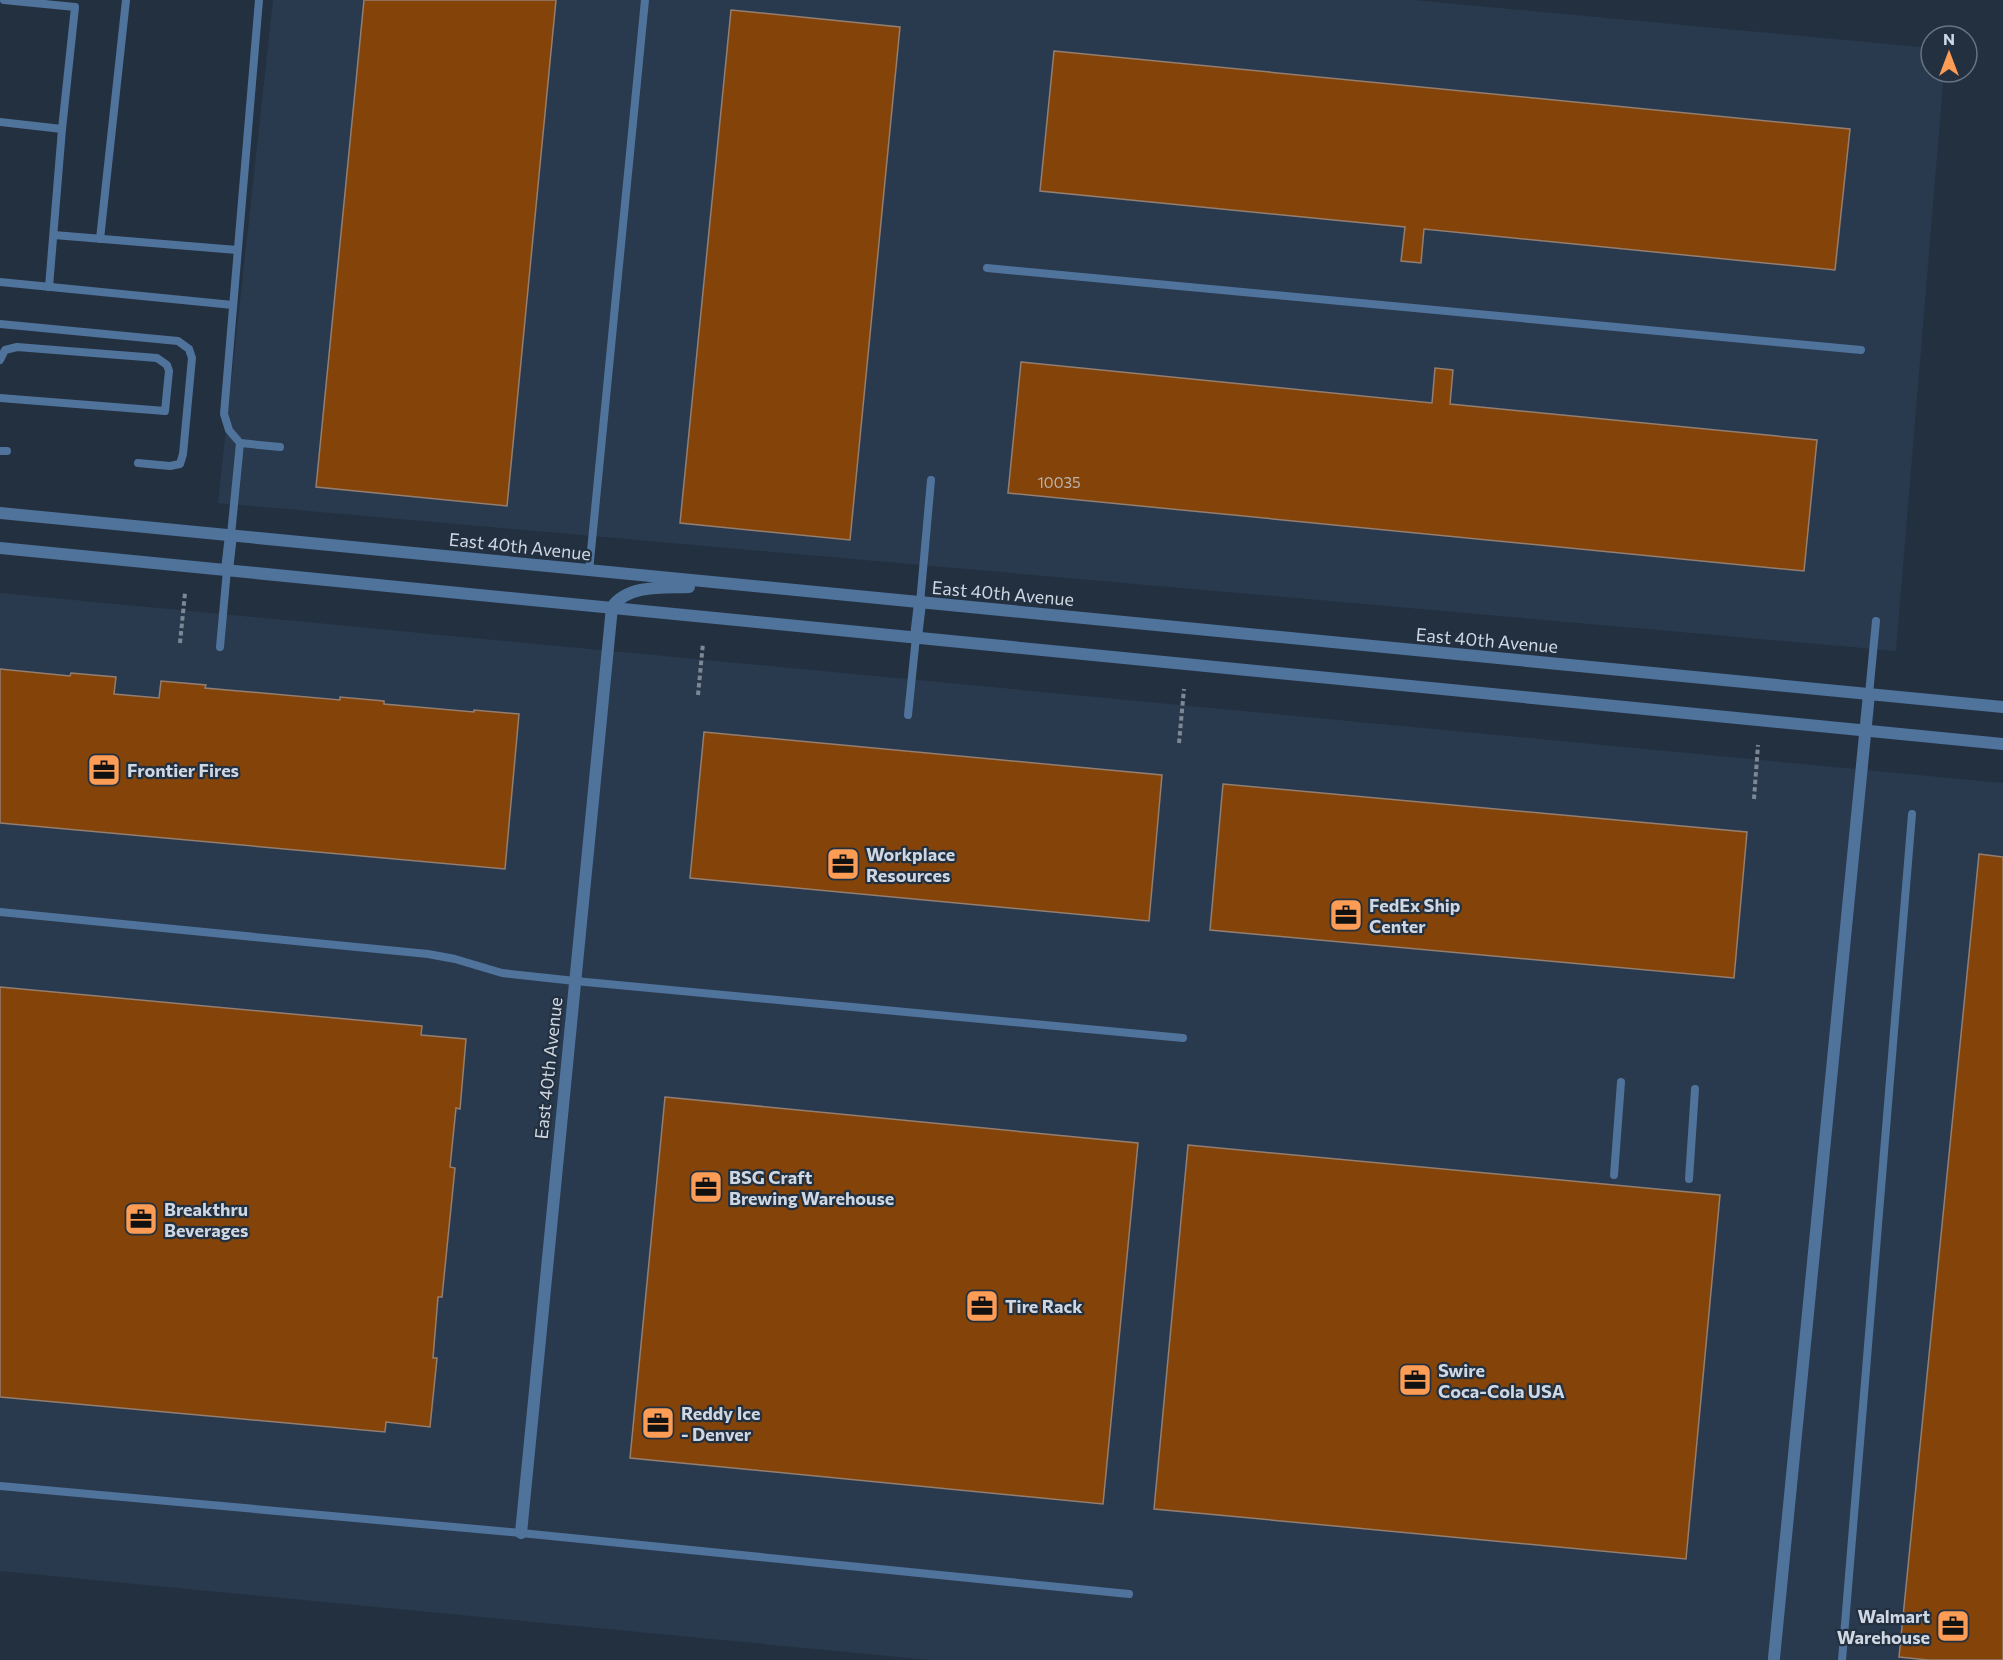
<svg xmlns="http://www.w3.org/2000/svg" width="2003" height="1660" viewBox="0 0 2003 1660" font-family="Commissioner,sans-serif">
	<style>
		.built { fill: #293a4f }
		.building { fill: #844409; stroke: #937e70; stroke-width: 1.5 }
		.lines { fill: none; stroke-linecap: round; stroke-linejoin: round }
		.path { stroke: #7e8895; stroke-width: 4; stroke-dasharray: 4.5 3; stroke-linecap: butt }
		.service { stroke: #50739c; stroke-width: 8 }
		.minor { stroke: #50739c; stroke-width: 12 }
		.tertiary { stroke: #50739c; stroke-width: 12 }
		.labels { text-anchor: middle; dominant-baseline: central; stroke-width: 4.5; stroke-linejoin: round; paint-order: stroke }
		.number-label { font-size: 15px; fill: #bcb2ac }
		.street-label { font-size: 18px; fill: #cfd7e2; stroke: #233040 }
		.poi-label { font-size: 18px; font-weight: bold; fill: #cfd7e2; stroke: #233040; text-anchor: start }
	</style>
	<rect width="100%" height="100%" fill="#233040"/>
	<g class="built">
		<polygon points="273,0 1413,0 1931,48 1931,72 1944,72 1896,651 218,503"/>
		<polygon points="0,593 2003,783 2003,1660 930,1660 0,1571"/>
	</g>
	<g class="building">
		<polygon points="364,0 556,0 507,506 316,487"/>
		<polygon points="731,10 900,27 850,540 680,523"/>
		<polygon points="1054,51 1850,129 1835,270 1424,229 1421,263 1401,261 1405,227 1040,191"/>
		<polygon points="1021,362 1432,403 1435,368 1453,370 1450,404 1817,440 1804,571 1008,493"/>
		<polygon points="0,669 70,676 71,673 116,677 114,694 159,698 161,681 206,685 205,688 340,700 340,697 384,701 384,704 474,712 474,710 519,714 505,869 0,823"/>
		<polygon points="704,732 1162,775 1149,921 690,878"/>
		<polygon points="1223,784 1747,832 1734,978 1210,930"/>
		<polygon points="1979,854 2003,857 2003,1660 1928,1660 1899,1657"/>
		<polygon points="0,987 422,1026 421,1035 466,1039 460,1109 456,1108 450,1167 455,1168 442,1297 438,1297 433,1358 437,1358 430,1427 386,1422 385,1432 0,1397"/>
		<polygon points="665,1097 1138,1143 1103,1504 630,1458"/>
		<polygon points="1188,1145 1720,1195 1686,1559 1154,1509"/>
	</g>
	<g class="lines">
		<g class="path">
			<polyline points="180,643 185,593"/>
			<polyline points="698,695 703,643"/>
			<polyline points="1179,743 1184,689"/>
			<polyline points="1754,799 1758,745"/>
		</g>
		<g class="service">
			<polyline points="4,0 75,7 62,129"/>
			<polyline points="0,122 62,129 49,287"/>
			<polyline points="54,235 237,250"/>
			<polyline points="100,239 126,0"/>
			<polyline points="987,268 1861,350"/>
			<polyline points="0,282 233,305"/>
			<polyline points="0,324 178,341 189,349 192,358 183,454 180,464 170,466 138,463"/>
			<polyline points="0,360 5,350 17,347 157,358 167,365 169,371 165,411 0,398"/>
			<polyline points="240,443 280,447"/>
			<polyline points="0,451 7,451"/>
			<polyline points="231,535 240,443 229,430 224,414 259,0"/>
			<polyline points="589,571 645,0"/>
			<polyline points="920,603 931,480"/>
			<polyline points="220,647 227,570"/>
			<polyline points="1869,694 1876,621"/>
			<polyline points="908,715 916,637"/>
			<polyline points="0,912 428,954 455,959 502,973 575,981 1183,1038"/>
			<polyline points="1614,1175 1621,1082"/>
			<polyline points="1689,1179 1695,1089"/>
			<polyline points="0,1486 521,1533 1129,1594"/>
			<polyline points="1842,1660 1912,814"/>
		</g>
		<g class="minor">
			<polyline points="227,570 231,535"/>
			<polyline points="916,637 920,603"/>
			<polyline points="521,1533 612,607"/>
			<polyline points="1774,1658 1869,694"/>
		</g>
		<g class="tertiary">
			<polyline points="0,513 2003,707"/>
			<polyline points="0,548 2003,744"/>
			<path d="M612,607c16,-23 53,-19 77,-20"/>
		</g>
	</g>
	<defs>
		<symbol id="office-square" viewBox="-11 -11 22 22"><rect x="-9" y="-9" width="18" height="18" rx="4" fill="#fd9c55" stroke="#233040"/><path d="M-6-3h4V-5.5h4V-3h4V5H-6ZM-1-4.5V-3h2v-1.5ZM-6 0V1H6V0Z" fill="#111"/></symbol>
	</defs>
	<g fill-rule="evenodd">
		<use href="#office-square" x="85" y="751" width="38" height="38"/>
		<use href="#office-square" x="824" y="845" width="38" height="38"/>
		<use href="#office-square" x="1327" y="896" width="38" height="38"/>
		<use href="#office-square" x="687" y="1168" width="38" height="38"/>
		<use href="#office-square" x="122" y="1200" width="38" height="38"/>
		<use href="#office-square" x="963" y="1287" width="38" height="38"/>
		<use href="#office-square" x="1396" y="1361" width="38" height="38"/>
		<use href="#office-square" x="639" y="1404" width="38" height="38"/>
		<use href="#office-square" x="1934" y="1607" width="38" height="38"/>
	</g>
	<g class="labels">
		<g class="number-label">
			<text x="1059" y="482">10035</text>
		</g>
		<g class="street-label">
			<text transform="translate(520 546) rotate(6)">East 40th Avenue</text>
			<text transform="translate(1003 593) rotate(5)">East 40th Avenue</text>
			<text transform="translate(1487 640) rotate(5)">East 40th Avenue</text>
			<text transform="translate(548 1068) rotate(-84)">East 40th Avenue</text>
		</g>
		<g class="poi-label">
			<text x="127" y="770">Frontier Fires</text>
			<text x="866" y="854">Workplace<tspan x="866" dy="21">Resources</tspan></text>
			<text x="1369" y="905">FedEx Ship<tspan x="1369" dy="21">Center</tspan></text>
			<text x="729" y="1177">BSG Craft<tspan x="729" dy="21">Brewing Warehouse</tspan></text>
			<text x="164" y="1209">Breakthru<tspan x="164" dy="21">Beverages</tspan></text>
			<text x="1005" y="1306">Tire Rack</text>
			<text x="1438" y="1370">Swire<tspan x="1438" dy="21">Coca-Cola USA</tspan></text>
			<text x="681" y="1413">Reddy Ice<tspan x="681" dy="21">- Denver</tspan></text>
			<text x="1930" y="1616" text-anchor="end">Walmart<tspan x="1930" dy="21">Warehouse</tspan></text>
		</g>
	</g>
	<g transform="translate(1949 54)"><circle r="28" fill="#233040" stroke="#687381" stroke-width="1.5"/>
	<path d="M0-4.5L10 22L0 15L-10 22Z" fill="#fd9c55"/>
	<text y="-9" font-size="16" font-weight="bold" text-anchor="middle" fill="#cfd7e2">N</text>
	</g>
</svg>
